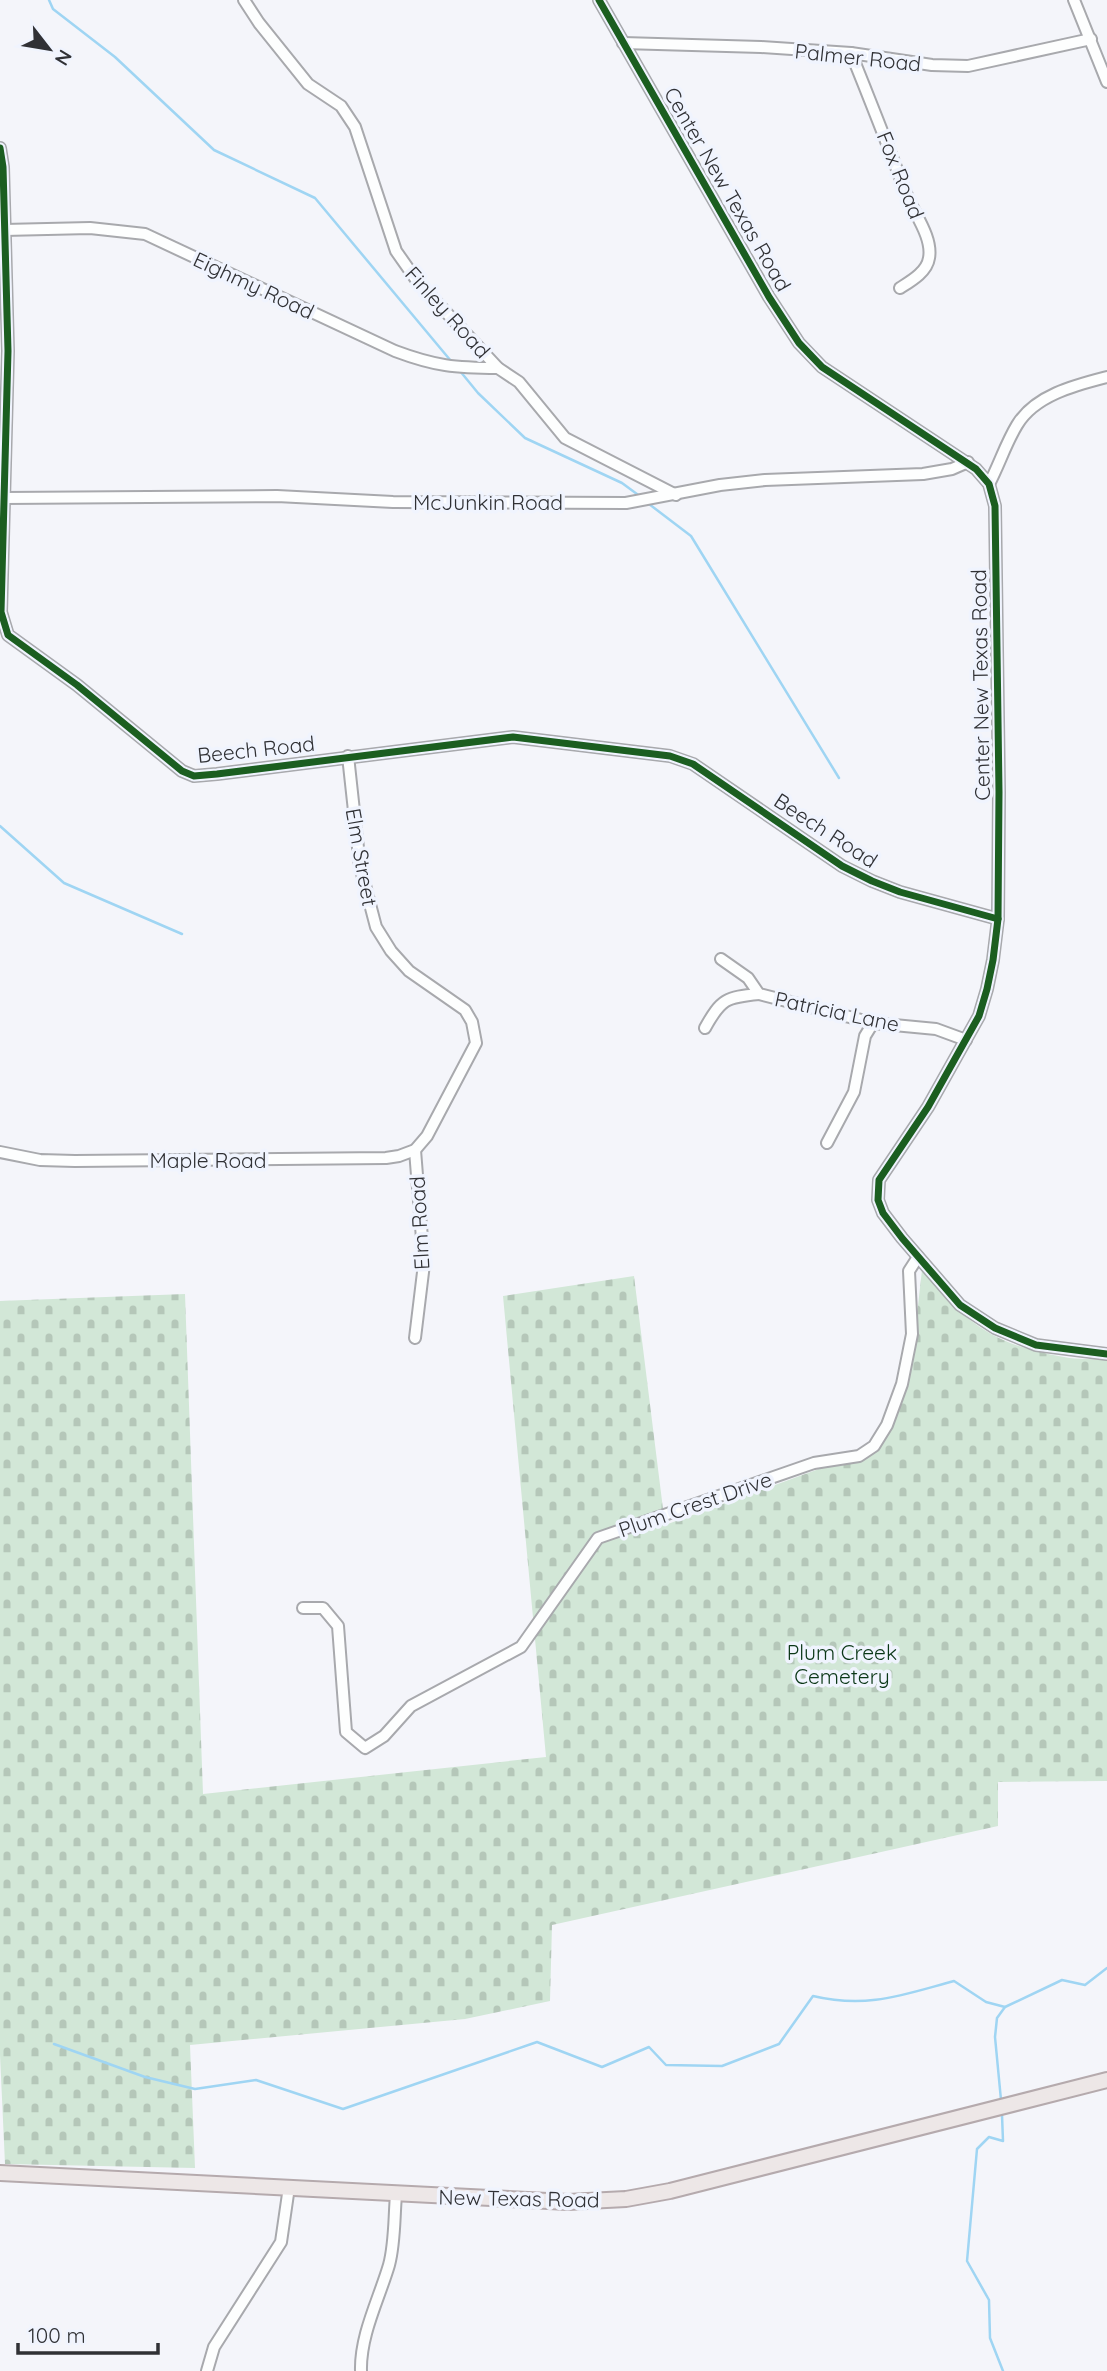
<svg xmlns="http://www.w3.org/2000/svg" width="1107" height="2371" viewBox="0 0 1107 2371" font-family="Quicksand,sans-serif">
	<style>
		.cemetery { fill: url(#cemetery-stones) }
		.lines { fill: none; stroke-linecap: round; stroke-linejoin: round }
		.stream { stroke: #9fd5f3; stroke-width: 2.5 }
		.minor-casing { stroke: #a8a9ad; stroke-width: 14 }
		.major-casing { stroke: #b5aaad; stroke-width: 18 }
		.minor { stroke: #fdfefe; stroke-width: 10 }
		.major { stroke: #ede7e7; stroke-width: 14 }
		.cycleway-casing { stroke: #f0f4fe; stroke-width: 11 }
		.cycleway { stroke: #1b5e20; stroke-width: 7 }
		.labels { text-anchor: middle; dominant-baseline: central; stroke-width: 7; stroke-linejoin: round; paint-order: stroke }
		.street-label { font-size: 21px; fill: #303135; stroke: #f0f4fe }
		.park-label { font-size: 21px; fill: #0a3716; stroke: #f0f4fe }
	</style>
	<defs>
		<pattern id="cemetery-stones" width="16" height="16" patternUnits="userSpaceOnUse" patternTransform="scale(1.75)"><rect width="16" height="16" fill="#d2e7d7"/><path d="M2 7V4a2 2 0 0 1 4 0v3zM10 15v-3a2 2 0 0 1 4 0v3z" fill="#b5c7b9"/></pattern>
	</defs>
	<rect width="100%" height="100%" fill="#f4f5fa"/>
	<path class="cemetery" d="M922,1270c44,54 72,75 142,87 14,3 29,1 43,3v421l-109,1v44l-446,99 -2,76 -85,18 -275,26 5,123 -190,-4 -5,-109v-754l185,-7 18,500 343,-37 -43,-461 131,-20 31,249 162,-59 44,-12 14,-14 8,-13 13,-45 7,-32z"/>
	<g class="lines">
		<g class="stream">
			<polyline points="49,0 53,9 115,57 214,150 315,198 451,361"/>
			<polyline points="460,371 478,393 525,438 622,483 641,497"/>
			<polyline points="649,504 691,536 839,778"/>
			<polyline points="0,826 64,883 182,934"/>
			<path d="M54,2044l91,33 50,12 61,-9 87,29 194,-67 65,25 47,-20 17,18 56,1 57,-22 34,-48c54,13 89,-1 141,-15l32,21 19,5"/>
			<polyline points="1001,2100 995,2037 997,2018 1005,2007 1062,1980 1085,1985 1107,1968"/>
			<polyline points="1002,2115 1003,2141 989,2137 977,2149 967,2261 989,2300 990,2338 1003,2371"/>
		</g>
		<defs>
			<g id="minor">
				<polyline points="244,0 259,23 308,84 341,106 355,127 396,251 417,281 498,368 519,382 565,438 676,495"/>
				<polyline points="599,0 769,297 799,343 822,367 976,469 989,484 995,506 999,792 998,919 993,960 987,989 979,1016 928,1107 879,1180 878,1200 883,1213 902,1238 960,1305 995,1328 1036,1345 1107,1354"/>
				<polyline points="1074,0 1107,82"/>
				<polyline points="623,43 761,47 851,53 932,65 968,66 1091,39"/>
				<path d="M851,53c19,47 37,93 55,140 7,19 27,44 23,65 -2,14 -18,23 -29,30"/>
				<polyline points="0,148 3,167 8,351 1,612 8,635 77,685 182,771 194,776 217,774 513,737 670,756 693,764 842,866 872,881 900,892 998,919"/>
				<path d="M4,230l86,-2 55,6 250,117c40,15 60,17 103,17"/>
				<path d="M989,484c10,-19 17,-41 28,-59 18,-30 59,-40 90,-48"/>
				<polyline points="4,498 277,496 393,502 626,503 720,485 765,480 923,474 952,469 968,462"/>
				<polyline points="721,959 748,978 759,994 873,1023 936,1029 966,1040"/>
				<path d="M705,1028c16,-29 21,-31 54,-34"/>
				<polyline points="827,1143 854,1092 865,1036 873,1023"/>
				<polyline points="0,1152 40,1160 75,1161 386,1158 399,1156 415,1150 427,1136 476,1043 472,1022 465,1010 409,971 391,951 376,927 360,866 348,756"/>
				<polyline points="415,1338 424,1264 415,1150"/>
				<polyline points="303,1608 323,1608 338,1626 346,1732 365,1748 384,1736 411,1706 521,1647 598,1538 814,1463 859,1456 874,1446 887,1425 902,1384 912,1334 909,1271 918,1257"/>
				<polyline points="207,2371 214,2347 281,2242 289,2187"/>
				<path d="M361,2371c-1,-36 18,-72 28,-106 6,-22 5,-47 7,-70"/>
			</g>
			<polyline id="major" points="0,2173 568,2202 626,2199 670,2191 1107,2080"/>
		</defs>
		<use href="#minor" class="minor-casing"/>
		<use href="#major" class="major-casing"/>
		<use href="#minor" class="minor"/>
		<use href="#major" class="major"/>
		<defs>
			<g id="cycleway">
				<polyline points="599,0 769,297 799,343 822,367 976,469 989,484 995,506 999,792 998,919 993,960 987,989 979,1016 928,1107 879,1180 878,1200 883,1213 902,1238 960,1305 995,1328 1036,1345 1107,1354"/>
				<polyline points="0,148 3,167 8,351 1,612 8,635 77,685 182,771 194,776 217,774 513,737 670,756 693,764 842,866 872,881 900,892 998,919"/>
			</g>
		</defs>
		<use href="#cycleway" class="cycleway-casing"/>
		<use href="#cycleway" class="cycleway"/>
	</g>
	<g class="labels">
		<g class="street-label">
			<text transform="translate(858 57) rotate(6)">Palmer Road</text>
			<text transform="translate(901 175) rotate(68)">Fox Road</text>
			<text transform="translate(728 189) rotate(60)">Center New Texas Road</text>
			<text transform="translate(254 285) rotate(25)">Eighmy Road</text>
			<text transform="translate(448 312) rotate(48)">Finley Road</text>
			<text x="488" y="502">McJunkin Road</text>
			<text transform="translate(980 685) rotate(-91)">Center New Texas Road</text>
			<text transform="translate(256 749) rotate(-6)">Beech Road</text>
			<text transform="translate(826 830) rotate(33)">Beech Road</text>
			<text transform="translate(362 857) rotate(80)">Elm Street</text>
			<text transform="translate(837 1011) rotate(12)">Patricia Lane</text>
			<text x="208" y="1160">Maple Road</text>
			<text transform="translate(419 1223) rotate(-93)">Elm Road</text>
			<text transform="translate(695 1504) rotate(-19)">Plum Crest Drive</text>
			<text transform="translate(519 2198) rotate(1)">New Texas Road</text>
		</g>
		<g class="park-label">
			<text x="842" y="1652">Plum Creek<tspan x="842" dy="24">Cemetery</tspan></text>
		</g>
	</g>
	<g transform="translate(49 49) rotate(121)" stroke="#f0f4fe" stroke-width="5" paint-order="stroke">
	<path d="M0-5L12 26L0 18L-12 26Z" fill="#303135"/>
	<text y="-10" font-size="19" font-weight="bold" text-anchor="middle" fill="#303135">N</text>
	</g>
	<path d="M18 2343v10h140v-10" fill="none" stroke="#303135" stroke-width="3.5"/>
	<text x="28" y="2343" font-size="21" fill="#303135" stroke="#f0f4fe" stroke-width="5" paint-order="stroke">100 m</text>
</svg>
